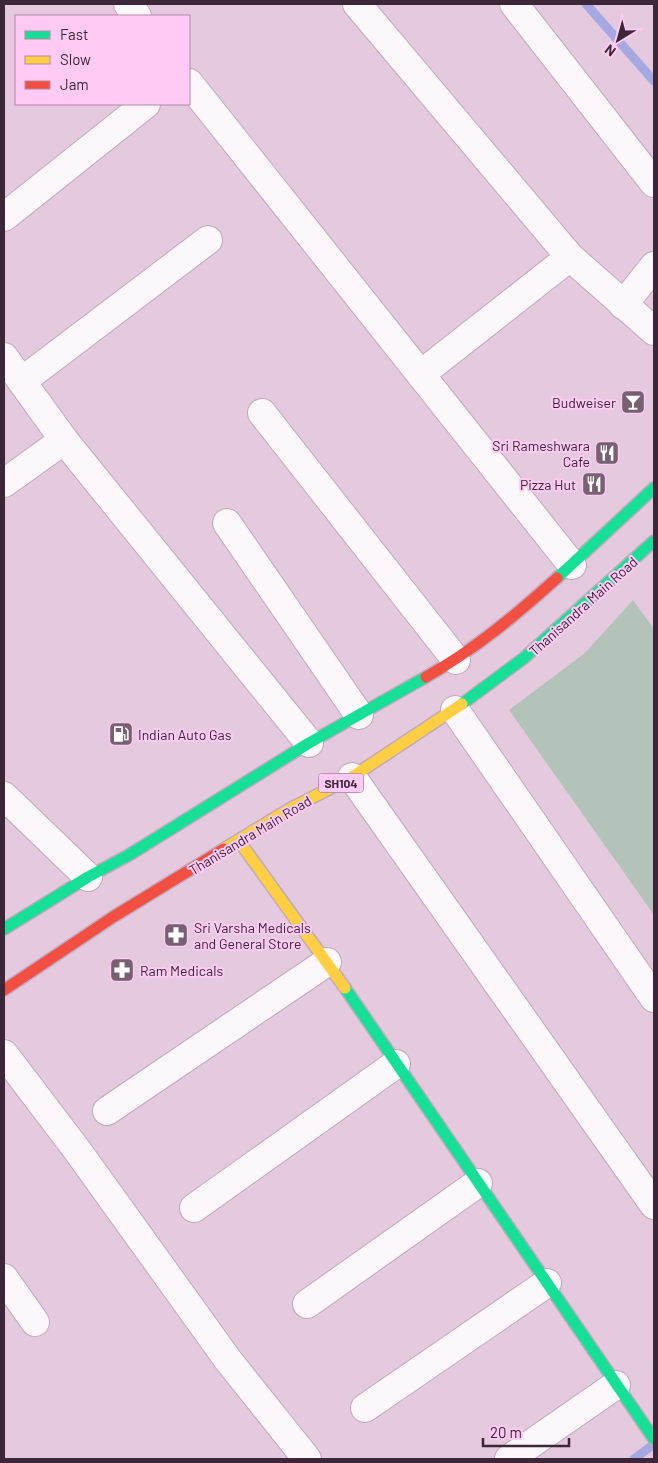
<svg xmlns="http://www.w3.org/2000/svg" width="658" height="1463" viewBox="0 0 658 1463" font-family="Barlow,sans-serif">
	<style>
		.green { fill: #b4c3ba }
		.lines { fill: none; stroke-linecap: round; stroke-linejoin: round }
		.stream { stroke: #a5a8e1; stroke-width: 9 }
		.street-casing { stroke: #c0aabc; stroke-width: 30 }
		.fast-casing { stroke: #c0aabc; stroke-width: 14 }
		.slow-casing { stroke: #c0aabc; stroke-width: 14 }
		.jam-casing { stroke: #c0aabc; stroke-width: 14 }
		.street { stroke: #fbf7fa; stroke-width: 28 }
		.fast { stroke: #16e098; stroke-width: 11 }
		.slow { stroke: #ffcf43; stroke-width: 11 }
		.jam { stroke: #f24e42; stroke-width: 11 }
		.labels { text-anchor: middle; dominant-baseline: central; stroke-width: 4; stroke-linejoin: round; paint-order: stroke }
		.shield { fill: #ffcaf3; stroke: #76586f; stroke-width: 1 }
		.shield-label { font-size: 12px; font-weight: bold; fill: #3b2737 }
		.poi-label { font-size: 14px; fill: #3b2737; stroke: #ffcaf3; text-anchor: end }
		.street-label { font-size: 14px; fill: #3b2737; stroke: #ffcaf3 }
	</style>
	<rect width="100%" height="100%" fill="#e5c9df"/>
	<polygon class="green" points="633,600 654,629 654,915 509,710 585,653"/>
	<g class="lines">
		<g class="stream">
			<polyline points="586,4 654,81"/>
			<polyline points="634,1459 654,1444"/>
		</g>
		<defs>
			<g id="street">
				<polyline points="128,4 137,16"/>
				<polyline points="357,4 570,257 654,331"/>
				<polyline points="514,4 654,183"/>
				<polyline points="189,83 572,565"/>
				<polyline points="4,217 146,104"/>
				<polyline points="623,305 654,266"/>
				<polyline points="4,357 64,440 309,743"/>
				<polyline points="421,374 570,257"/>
				<polyline points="22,381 208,240"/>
				<polyline points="262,413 456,660"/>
				<polyline points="4,483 64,440"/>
				<polyline points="227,523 359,715"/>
				<polyline points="455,710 654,998"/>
				<polyline points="352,777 654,1205"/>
				<polyline points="4,796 88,877"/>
				<polyline points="4,1054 77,1150 228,1360 307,1459"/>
				<polyline points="107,1111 327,962"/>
				<polyline points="194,1208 396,1064"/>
				<polyline points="4,1278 35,1322"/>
				<polyline points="307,1304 478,1183"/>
				<polyline points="365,1408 547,1283"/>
				<polyline points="509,1459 616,1385"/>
			</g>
			<g id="fast">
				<polyline points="557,578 654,488"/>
				<polyline points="462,704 524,658 654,541"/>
				<polyline points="4,929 88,877 129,855 309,743 426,677"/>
				<polyline points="345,988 654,1439"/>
			</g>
			<g id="slow">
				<polyline points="239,841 345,988"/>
				<polyline points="224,849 288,810 352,777 462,704"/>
			</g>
			<g id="jam">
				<path d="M426,677c48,-27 90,-62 131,-99"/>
				<polyline points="4,990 113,917 224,849"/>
			</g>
		</defs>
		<use href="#street" class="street-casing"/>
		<use href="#fast" class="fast-casing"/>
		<use href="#slow" class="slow-casing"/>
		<use href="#jam" class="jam-casing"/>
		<use href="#street" class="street"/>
		<use href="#fast" class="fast"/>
		<use href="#slow" class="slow"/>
		<use href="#jam" class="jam"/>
	</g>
	<defs>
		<symbol id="bar-square" viewBox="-11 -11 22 22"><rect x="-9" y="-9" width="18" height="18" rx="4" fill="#766072" stroke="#ffcaf3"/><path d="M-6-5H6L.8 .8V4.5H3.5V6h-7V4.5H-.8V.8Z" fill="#fff"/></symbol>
		<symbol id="restaurant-square" viewBox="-11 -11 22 22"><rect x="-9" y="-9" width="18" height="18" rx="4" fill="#766072" stroke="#ffcaf3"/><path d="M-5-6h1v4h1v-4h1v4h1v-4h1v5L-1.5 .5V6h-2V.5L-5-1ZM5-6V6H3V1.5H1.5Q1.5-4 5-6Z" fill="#fff"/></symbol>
		<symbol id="fuel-square" viewBox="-11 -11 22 22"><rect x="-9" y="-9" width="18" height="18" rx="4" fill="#766072" stroke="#ffcaf3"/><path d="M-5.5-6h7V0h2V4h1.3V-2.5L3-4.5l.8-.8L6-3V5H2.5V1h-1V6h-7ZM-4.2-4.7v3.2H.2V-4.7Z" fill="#fff"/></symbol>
		<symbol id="pharmacy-square" viewBox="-11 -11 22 22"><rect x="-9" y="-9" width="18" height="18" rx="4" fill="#766072" stroke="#ffcaf3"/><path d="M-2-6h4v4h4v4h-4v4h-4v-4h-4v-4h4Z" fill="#fff"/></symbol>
	</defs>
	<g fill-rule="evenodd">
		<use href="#bar-square" x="619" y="388" width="28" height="28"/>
		<use href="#restaurant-square" x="593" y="439" width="28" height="28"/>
		<use href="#restaurant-square" x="580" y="470" width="28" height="28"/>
		<use href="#fuel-square" x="107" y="720" width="28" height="28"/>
		<use href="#pharmacy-square" x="162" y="921" width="28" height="28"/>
		<use href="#pharmacy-square" x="108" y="956" width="28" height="28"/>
	</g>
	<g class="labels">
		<rect class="shield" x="318.5" y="773.5" width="45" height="19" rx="4"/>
		<g class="shield-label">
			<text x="341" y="783">SH104</text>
		</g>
		<g class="poi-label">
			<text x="616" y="402">Budweiser</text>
			<text x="590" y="445">Sri Rameshwara<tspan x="590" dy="16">Cafe</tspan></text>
			<text x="576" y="484">Pizza Hut</text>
			<text x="138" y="734" text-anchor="start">Indian Auto Gas</text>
			<text x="194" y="927" text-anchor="start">Sri Varsha Medicals<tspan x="194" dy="16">and General Store</tspan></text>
			<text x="140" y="970" text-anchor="start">Ram Medicals</text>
		</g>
		<g class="street-label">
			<text transform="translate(583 606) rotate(-42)">Thanisandra Main Road</text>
			<text transform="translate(250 835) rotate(-31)">Thanisandra Main Road</text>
		</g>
	</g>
	<rect width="658" height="1463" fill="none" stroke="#3b2737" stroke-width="10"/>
	<rect x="15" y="15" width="175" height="90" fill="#ffcaf3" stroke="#b189a8"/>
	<rect x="25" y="31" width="25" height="8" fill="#16e098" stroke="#b189a8"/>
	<text x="60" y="40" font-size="15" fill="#3b2737">Fast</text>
	<rect x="25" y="56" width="25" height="8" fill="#ffcf43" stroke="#b189a8"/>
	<text x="60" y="65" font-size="15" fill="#3b2737">Slow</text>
	<rect x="25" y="81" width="25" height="8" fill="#f24e42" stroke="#b189a8"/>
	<text x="60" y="90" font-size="15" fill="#3b2737">Jam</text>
	<g transform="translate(618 40) rotate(217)" stroke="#ffcaf3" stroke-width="4" paint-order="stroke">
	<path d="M0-4L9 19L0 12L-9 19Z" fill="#3b2737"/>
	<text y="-8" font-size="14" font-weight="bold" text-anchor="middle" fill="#3b2737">N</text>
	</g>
	<path d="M483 1438v8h86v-8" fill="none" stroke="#3b2737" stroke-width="2.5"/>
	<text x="490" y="1438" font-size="15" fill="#3b2737" stroke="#ffcaf3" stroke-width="4" paint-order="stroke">20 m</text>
</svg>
